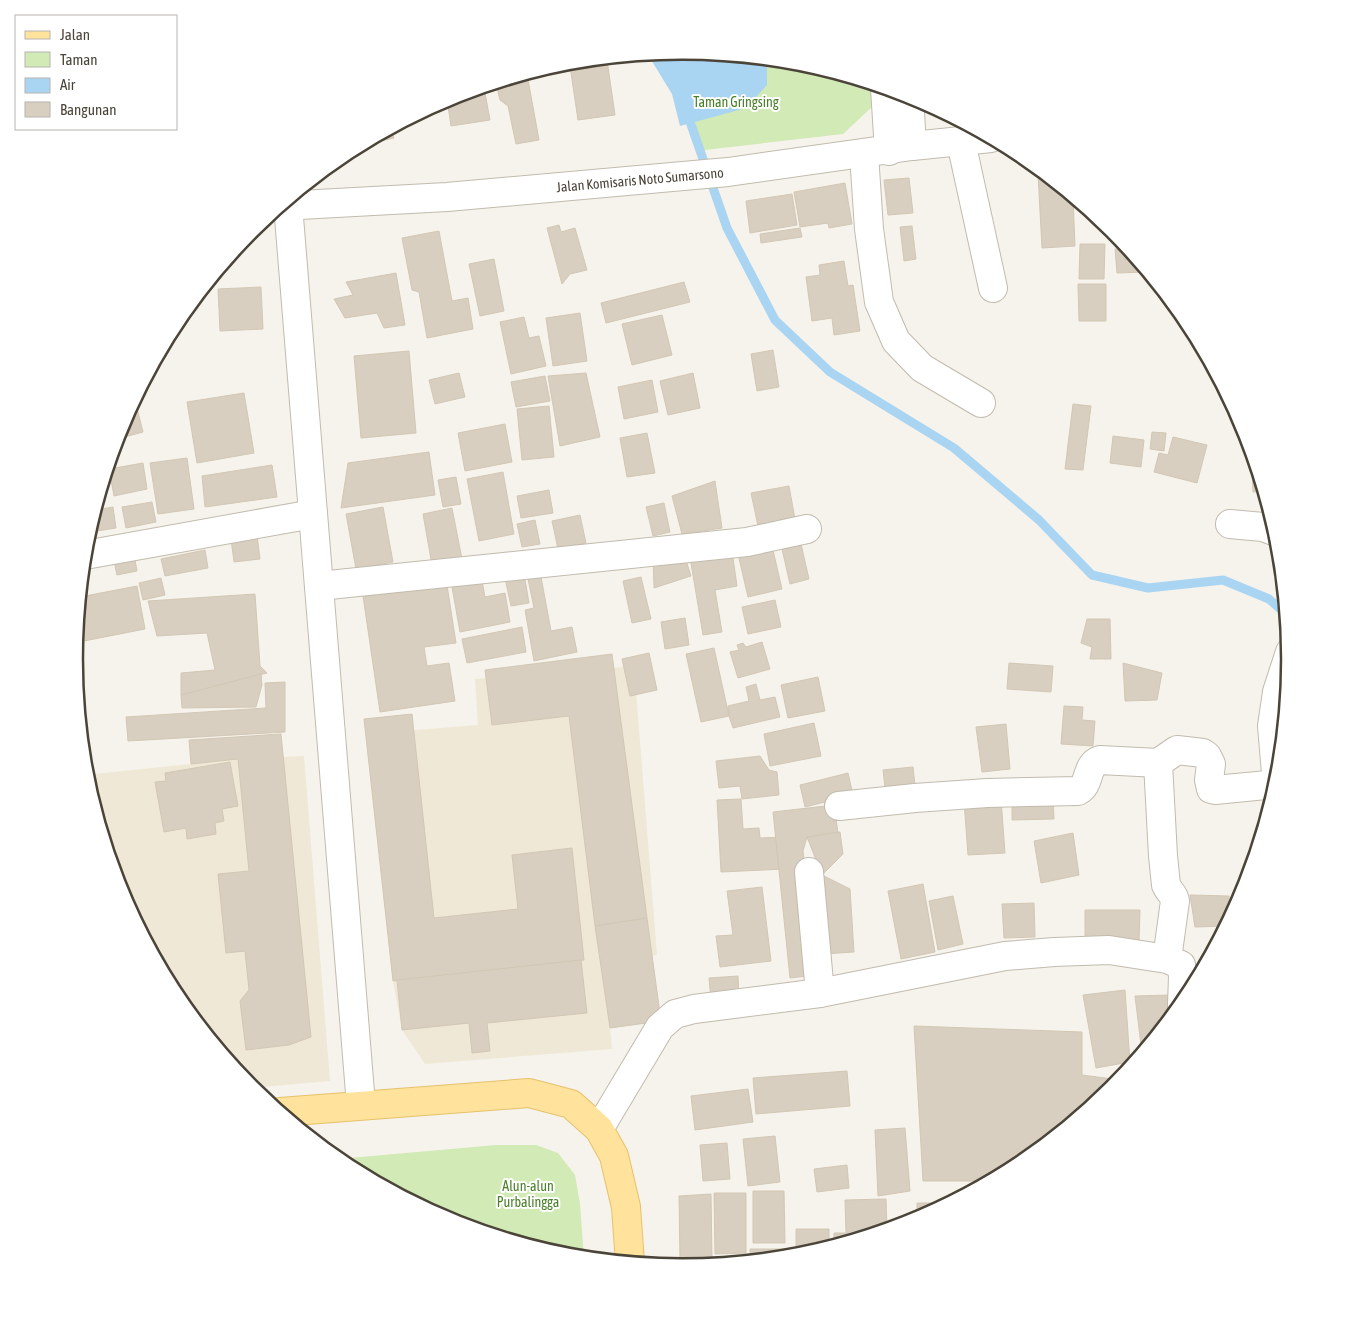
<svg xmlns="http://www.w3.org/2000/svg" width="1365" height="1319" viewBox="0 0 1365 1319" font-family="'Asap Condensed',sans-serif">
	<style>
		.education { fill: #efe8d6 }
		.green { fill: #d2eab5 }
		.water { fill: #a9d4f2 }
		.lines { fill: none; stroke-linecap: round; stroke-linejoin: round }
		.stream { stroke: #a9d4f2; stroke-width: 9 }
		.building { fill: #d8cfc1; stroke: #d3c7b4 }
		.minor-casing { stroke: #c2bbae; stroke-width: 30 }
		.major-casing { stroke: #e6c16a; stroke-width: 30 }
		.minor { stroke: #fff; stroke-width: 28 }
		.major { stroke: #ffe39c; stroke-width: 28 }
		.labels { text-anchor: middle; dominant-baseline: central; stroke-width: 4; stroke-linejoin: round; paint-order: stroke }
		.park-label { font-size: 14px; fill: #4a7f2a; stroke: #fff }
		.street-label { font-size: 14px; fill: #4b4439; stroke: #fff }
		.rim { fill: none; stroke: #4b4439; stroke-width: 2.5 }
	</style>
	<rect width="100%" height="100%" fill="#f6f3ec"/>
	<g class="education">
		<polygon points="634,666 657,955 604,959 612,1049 425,1064 402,1030 393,981 387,929 377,733 478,725 475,679"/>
		<polygon points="304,756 330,1081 251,1088 177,997 120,892 97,815 94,774 238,759"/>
	</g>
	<g class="green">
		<polygon points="683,51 801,63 870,84 873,106 843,134 696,151 691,97"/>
		<polygon points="496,1145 536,1145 558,1153 575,1175 580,1204 584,1258 564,1256 449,1221 344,1165 338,1159"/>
	</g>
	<polygon class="water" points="683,51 767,60 767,85 746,108 680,126 672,94 650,58 620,60 619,58"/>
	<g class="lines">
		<polyline class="stream" points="687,113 727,228 775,320 830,372 954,448 1039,520 1092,575 1148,588 1223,580 1269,599 1286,614"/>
	</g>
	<g class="building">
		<polygon points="607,60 615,115 578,120 570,66"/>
		<polygon points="527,74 539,140 516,144 508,106 500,100 496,83"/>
		<polygon points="485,93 490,120 451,126 447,99"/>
		<polygon points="391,129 394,138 366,144 366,142"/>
		<polygon points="1038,174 1045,174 1073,197 1075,246 1042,248"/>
		<polygon points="909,178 913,213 888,215 884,180"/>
		<polygon points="845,183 852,224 829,228 828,223 800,227 794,192"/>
		<polygon points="792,194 797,225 750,233 746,201"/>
		<polygon points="559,225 561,232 575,228 587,270 570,274 562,284 547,228"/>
		<polygon points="912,226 916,259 904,261 900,227"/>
		<polygon points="800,228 802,237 761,243 760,234"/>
		<polygon points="439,231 452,301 468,298 473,329 427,338 419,292 412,290 402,238"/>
		<polygon points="1080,244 1105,244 1104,279 1079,279"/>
		<polygon points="1115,249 1129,249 1147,272 1117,273"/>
		<polygon points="494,259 504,311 480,316 469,264"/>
		<polygon points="844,261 848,286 853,285 860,331 834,335 832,318 812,321 806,277 820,275 819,265"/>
		<polygon points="396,273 405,325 384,328 377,313 345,318 334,299 353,295 346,282"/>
		<polygon points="684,282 690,302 606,323 601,303"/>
		<polygon points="1078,284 1106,284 1106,321 1079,321"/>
		<polygon points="261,287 263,329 220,331 218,289"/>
		<polygon points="580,313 587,361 553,366 546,318"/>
		<polygon points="662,315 672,355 632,365 622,324"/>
		<polygon points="524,317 529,338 539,336 546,366 511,374 500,322"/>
		<polygon points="773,350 779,387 757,391 751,354"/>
		<polygon points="409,351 416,433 361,438 354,356"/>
		<polygon points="459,373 465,397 435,404 429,380"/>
		<polygon points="586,373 600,437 560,446 548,376"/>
		<polygon points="693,373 700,408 668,415 660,381"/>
		<polygon points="545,376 550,401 516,407 511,382"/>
		<polygon points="652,380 658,412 624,419 618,387"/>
		<polygon points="244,393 254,453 197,463 187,402"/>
		<polygon points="135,400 143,432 117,439 121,426"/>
		<polygon points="1073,404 1091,406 1083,470 1065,469"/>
		<polygon points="549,406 554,457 522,460 517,409"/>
		<polygon points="505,424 512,462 465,471 458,433"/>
		<polygon points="1152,432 1166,433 1164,451 1150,449"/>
		<polygon points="647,433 655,473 627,477 620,438"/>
		<polygon points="1113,436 1144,440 1141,467 1110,463"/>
		<polygon points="1173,437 1207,445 1197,483 1154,472 1159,453 1168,455"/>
		<polygon points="429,452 435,495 341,508 348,463"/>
		<polygon points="187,458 194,509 158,514 150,463"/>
		<polygon points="143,463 147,489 114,496 109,469"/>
		<polygon points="272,465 277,497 205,507 202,476"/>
		<polygon points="1252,469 1257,469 1264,492 1253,492"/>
		<polygon points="503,472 514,534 479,541 467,479"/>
		<polygon points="456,477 461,504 443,507 438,480"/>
		<polygon points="715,481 722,528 682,534 672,496"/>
		<polygon points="102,486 105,502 97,503"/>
		<polygon points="789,486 795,519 758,526 751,493"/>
		<polygon points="549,490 553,513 521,518 517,496"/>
		<polygon points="152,502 156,522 126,528 122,507"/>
		<polygon points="664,503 670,532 653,536 646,507"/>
		<polygon points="113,507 116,528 97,531 94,516 95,510"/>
		<polygon points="383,507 393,562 356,569 346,514"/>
		<polygon points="452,508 462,559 432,565 423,514"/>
		<polygon points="580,515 586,543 558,549 552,521"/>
		<polygon points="535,520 540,544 522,547 517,524"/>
		<polygon points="257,535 260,559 234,562 231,539"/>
		<polygon points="731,544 737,586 715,590 722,632 703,635 689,551"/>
		<polygon points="801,544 809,579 790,584 782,549"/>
		<polygon points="772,546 782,589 748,597 738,554"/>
		<polygon points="205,550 208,568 165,576 161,559"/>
		<polygon points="683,551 691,576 654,588 653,557"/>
		<polygon points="134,554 137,571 117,575 113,557"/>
		<polygon points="524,574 529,603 511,606 505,578"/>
		<polygon points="541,577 551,631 572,627 577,652 534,661 525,610 534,608 528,579"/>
		<polygon points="641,577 651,619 632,623 623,581"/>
		<polygon points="161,578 165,595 143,600 139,583"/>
		<polygon points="482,581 485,597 505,593 510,622 460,632 452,587"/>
		<polygon points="447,585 456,643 424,647 427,666 449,663 455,701 380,712 363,596"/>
		<polygon points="137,586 145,629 84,641 79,614 80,597"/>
		<polygon points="255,594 260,666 267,673 181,695 181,673 215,670 207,633 157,636 148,601"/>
		<polygon points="775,600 781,627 748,634 742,607"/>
		<polygon points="685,618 689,645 665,649 661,622"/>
		<polygon points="1087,619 1110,619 1111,659 1090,659 1092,647 1081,643"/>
		<polygon points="522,627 526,652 467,663 462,639"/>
		<polygon points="762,642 770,669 738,678 730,652 739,650 737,645 743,643 746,647"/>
		<polygon points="714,648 729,716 701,722 686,654"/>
		<polygon points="649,653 657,690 630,696 622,659"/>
		<polygon points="612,654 647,918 595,926 569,716 492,725 485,670"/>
		<polygon points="1009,663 1053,666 1051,692 1007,689"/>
		<polygon points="1123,663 1162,673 1157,700 1125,701"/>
		<polygon points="261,674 262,685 256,707 182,708 181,695"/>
		<polygon points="818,677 825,711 788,718 781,685"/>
		<polygon points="285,682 285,732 128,741 126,717 266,708 265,683"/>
		<polygon points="756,684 760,700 775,697 780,717 733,728 729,716 728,706 749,701 746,687"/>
		<polygon points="1064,706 1083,707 1082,720 1095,721 1093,746 1061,744"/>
		<polygon points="412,714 434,918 518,909 512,855 572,848 584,960 393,981 364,719"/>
		<polygon points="814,723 821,756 770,766 764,734"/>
		<polygon points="1006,724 1010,769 982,772 976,727"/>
		<polygon points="281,734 311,1037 289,1045 246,1050 240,1001 249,990 245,951 226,953 218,874 249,871 238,759 191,764 189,740"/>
		<polygon points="760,756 769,770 777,772 779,795 742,799 740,786 719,788 716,761"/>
		<polygon points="230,762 238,806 222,809 224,821 215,823 216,834 187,839 186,828 164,832 155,782 166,781 165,773"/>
		<polygon points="913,767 916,794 886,797 883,770"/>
		<polygon points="848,773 853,795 805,807 800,785"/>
		<polygon points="1053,794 1054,819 1012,820 1012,796"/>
		<polygon points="741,799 743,829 759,828 760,838 784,837 785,869 721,872 717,800"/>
		<polygon points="1001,799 1005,853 968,855 964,801"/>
		<polygon points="834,805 838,833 807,837 803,851 816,975 790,978 773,812"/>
		<polygon points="840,832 843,854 822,875 807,837"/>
		<polygon points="1073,833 1079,875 1041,883 1034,841"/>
		<polygon points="822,875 850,889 854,952 822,954"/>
		<polygon points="923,884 935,952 901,959 888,891"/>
		<polygon points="762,887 771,961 720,967 716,936 733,935 727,891"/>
		<polygon points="1190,895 1229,896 1231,917 1227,926 1195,927"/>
		<polygon points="953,896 963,944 938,950 929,901"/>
		<polygon points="1034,903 1035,937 1004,938 1002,904"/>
		<polygon points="1085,910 1140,910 1139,942 1085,942"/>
		<polygon points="647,918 661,1021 610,1028 595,926"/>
		<polygon points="581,960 587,1013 487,1023 490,1051 472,1053 469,1023 402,1030 397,980"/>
		<polygon points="738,976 739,999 711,1000 709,978"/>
		<polygon points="1125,990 1130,1062 1096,1068 1083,995"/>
		<polygon points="1170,995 1171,1019 1142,1053 1135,996"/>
		<polygon points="914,1026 1082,1032 1082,1075 1120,1080 1112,1090 1020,1165 990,1181 923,1181"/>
		<polygon points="847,1071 850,1106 756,1114 753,1078"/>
		<polygon points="748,1089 753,1122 695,1130 691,1096"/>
		<polygon points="905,1128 910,1191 878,1196 875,1130"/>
		<polygon points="775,1136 780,1182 748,1186 743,1139"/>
		<polygon points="727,1143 730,1179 703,1181 700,1145"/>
		<polygon points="847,1165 849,1188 817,1192 814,1169"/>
		<polygon points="753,1191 784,1191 785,1243 753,1243"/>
		<polygon points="714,1193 746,1193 746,1253 715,1254"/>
		<polygon points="711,1194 712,1259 680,1260 679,1196"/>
		<polygon points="886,1199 887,1230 834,1246 834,1233 846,1233 845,1200"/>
		<polygon points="917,1203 949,1203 917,1220"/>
		<polygon points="796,1229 829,1229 829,1248 796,1257"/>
		<polygon points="750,1249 786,1249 786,1258 750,1261"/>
	</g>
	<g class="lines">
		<defs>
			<g id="minor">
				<polyline points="885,88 889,151"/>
				<polyline points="909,96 912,146"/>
				<polyline points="961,142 993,288"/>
				<polyline points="864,154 869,229 879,302 896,341 922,368 981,403"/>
				<polyline points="288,205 361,1105"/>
				<path id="s1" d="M281,206l166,-9 281,-25 184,-26 79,-8"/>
				<polyline points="1230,524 1263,527 1276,532"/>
				<polyline points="85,555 313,514"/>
				<polyline points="319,586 747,542 807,529"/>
				<path d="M1158,763l5,93 3,29c3,7 8,9 9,16l-8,58"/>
				<polyline points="1277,785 1272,726 1277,692 1290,652"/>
				<path d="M839,806l76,-8 72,-5 91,-2c13,-6 7,-26 22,-31l58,3 19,-13 26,3 4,3 4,8 -2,16 2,9 4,1 62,-6"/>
				<polyline points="809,872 820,993"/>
				<polyline points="599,1129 660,1027 675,1014 694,1009 820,993 1005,956 1054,952 1109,950 1167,959 1181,965 1183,976 1182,1005"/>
			</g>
			<polyline id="major" points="280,1112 529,1093 571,1104 599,1129 614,1156 626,1207 630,1263"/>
		</defs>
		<use href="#minor" class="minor-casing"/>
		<use href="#major" class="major-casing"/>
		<use href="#minor" class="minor"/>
		<use href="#major" class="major"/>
	</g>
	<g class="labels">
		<g class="park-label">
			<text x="736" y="102">Taman Gringsing</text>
			<text x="528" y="1186">Alun-alun<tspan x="528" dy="16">Purbalingga</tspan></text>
		</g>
		<g class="street-label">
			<text stroke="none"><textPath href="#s1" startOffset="360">Jalan Komisaris Noto Sumarsono</textPath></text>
		</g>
	</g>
	<path d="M0 0H1365V1319H0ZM83 659a599 599 0 1 1 1198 0a599 599 0 1 1-1198 0Z" fill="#fff" fill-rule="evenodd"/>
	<path class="rim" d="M83 659a599 599 0 1 1 1198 0a599 599 0 1 1-1198 0Z"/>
	<rect x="15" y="15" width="162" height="115" fill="#ffffff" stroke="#b7b4b0"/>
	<rect x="25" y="31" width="25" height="8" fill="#ffe39c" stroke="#b7b4b0"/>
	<text x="60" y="40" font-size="15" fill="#4b4439">Jalan</text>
	<rect x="25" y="52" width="25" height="15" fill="#d2eab5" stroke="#b7b4b0"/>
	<text x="60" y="65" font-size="15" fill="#4b4439">Taman</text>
	<rect x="25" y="78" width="25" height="15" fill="#a9d4f2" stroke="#b7b4b0"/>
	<text x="60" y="90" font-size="15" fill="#4b4439">Air</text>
	<rect x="25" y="102" width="25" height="15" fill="#d8cfc1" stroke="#b7b4b0"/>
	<text x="60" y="115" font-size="15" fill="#4b4439">Bangunan</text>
</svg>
